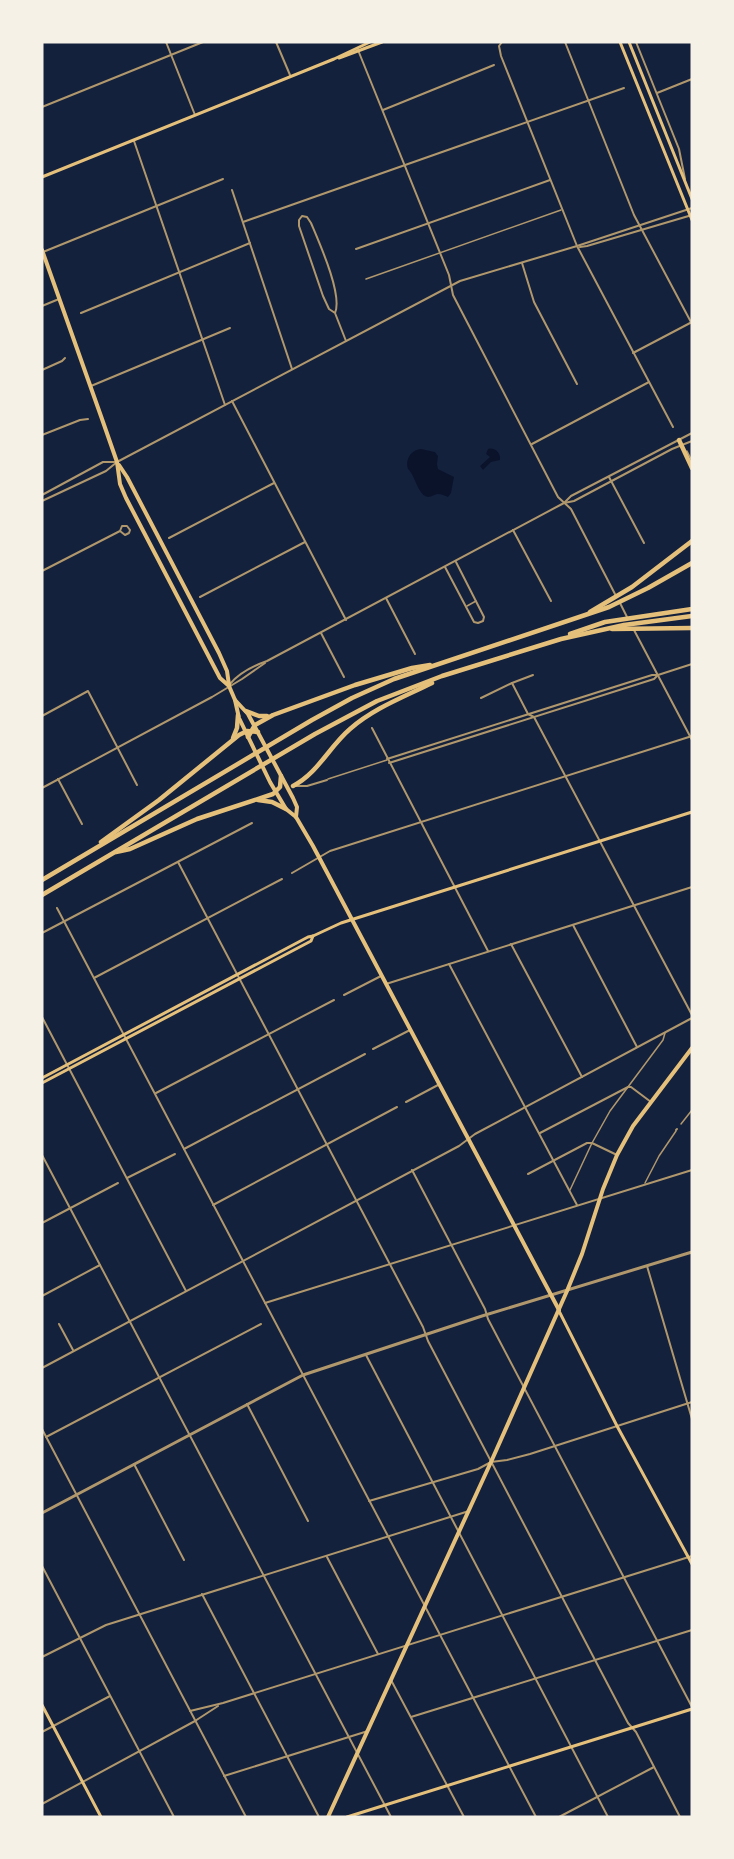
<svg xmlns="http://www.w3.org/2000/svg" width="734" height="1859" viewBox="0 0 734 1859" font-family="'Asap Condensed',sans-serif">
	<style>
		.water { fill: #0b132b }
		.lines { fill: none; stroke-linecap: round; stroke-linejoin: round }
		.service { stroke: #b1986c; stroke-width: 1.5 }
		.minor { stroke: #b1986c; stroke-width: 2 }
		.tertiary { stroke: #b1986c; stroke-width: 3 }
		.secondary { stroke: #e5c07b; stroke-width: 3 }
		.primary { stroke: #e5c07b; stroke-width: 4 }
		.motorway { stroke: #e5c07b; stroke-width: 4.5 }
	</style>
	<rect width="100%" height="100%" fill="#14213d"/>
	<g class="water">
		<path d="M421,449l14,3 3,4 -1,8 1,5 16,8 -3,16 -3,4c-3,-1 -6,-3 -10,-3 -3,0 -6,3 -10,3 -10,-1 -13,-22 -20,-28 -3,-10 3,-19 13,-20z"/>
		<path d="M488,449c7,-2 13,4 12,11l-9,2 -8,8 -3,-4 10,-9 -4,-3z"/>
	</g>
	<g class="lines">
		<g class="service">
			<polyline points="366,279 561,210"/>
			<polyline points="687,451 692,461"/>
			<polyline points="467,606 476,601"/>
			<polyline points="328,779 387,760"/>
			<polyline points="681,1124 692,1110"/>
			<polyline points="645,1183 659,1156 676,1131"/>
			<polyline points="570,1190 592,1143 610,1111 663,1040 665,1033"/>
		</g>
		<g class="minor">
			<polyline points="166,42 195,115"/>
			<polyline points="276,42 290,75"/>
			<polyline points="502,42 499,46 501,56 577,246 673,427"/>
			<polyline points="565,42 634,215 692,324"/>
			<polyline points="636,42 679,149 685,179"/>
			<polyline points="358,50 449,275 453,295 558,497 571,509 616,596"/>
			<polyline points="657,93 692,79"/>
			<polyline points="42,107 203,42"/>
			<polyline points="383,110 494,65"/>
			<polyline points="134,141 225,405"/>
			<polyline points="232,190 292,369"/>
			<polyline points="243,222 624,88"/>
			<polyline points="580,247 587,246 692,215"/>
			<polyline points="356,249 550,180"/>
			<polyline points="43,252 223,179"/>
			<polyline points="522,263 534,302 577,384"/>
			<polyline points="42,306 59,299"/>
			<polyline points="81,313 250,243"/>
			<path d="M335,313c8,-18 -16,-71 -24,-90l-4,-6 -5,-1 -3,4v6l24,70 6,13 6,4 11,28"/>
			<polyline points="633,353 692,322"/>
			<polyline points="42,370 62,361 65,358"/>
			<polyline points="91,386 230,328"/>
			<polyline points="232,401 346,620"/>
			<polyline points="42,435 80,420 88,419"/>
			<polyline points="532,444 649,382"/>
			<polyline points="609,477 644,543"/>
			<polyline points="42,495 103,462 117,462"/>
			<polyline points="42,501 106,471 117,462 460,281 577,246 692,208"/>
			<polyline points="564,503 571,496 692,433"/>
			<polyline points="513,530 551,601"/>
			<polyline points="169,538 274,483"/>
			<polyline points="445,567 474,622 478,623 483,621 484,617 456,562"/>
			<polyline points="42,571 120,531 122,526 127,526 130,530 129,533 125,535 120,531"/>
			<polyline points="200,597 305,542"/>
			<polyline points="386,598 415,654"/>
			<polyline points="620,603 627,617"/>
			<polyline points="634,630 692,740"/>
			<polyline points="321,633 344,677"/>
			<polyline points="512,683 528,714 534,717 692,1015"/>
			<path d="M230,684c10,-12 23,-18 37,-23l297,-158 10,-2 98,-52 20,-8"/>
			<polyline points="481,698 512,683 533,675"/>
			<polyline points="42,716 88,691 137,785"/>
			<polyline points="372,728 488,951"/>
			<polyline points="387,759 652,675 658,675 692,664"/>
			<polyline points="389,763 654,679 657,676"/>
			<polyline points="58,779 82,824"/>
			<polyline points="296,786 307,786 327,780"/>
			<polyline points="42,788 212,697 242,679 265,663"/>
			<polyline points="178,862 423,1327 428,1341 628,1723 636,1732 680,1817"/>
			<polyline points="292,873 330,851 692,736"/>
			<polyline points="57,908 536,1817"/>
			<polyline points="573,925 637,1047"/>
			<polyline points="42,933 252,823"/>
			<polyline points="511,944 582,1077"/>
			<polyline points="449,964 577,1205"/>
			<polyline points="94,978 282,879"/>
			<polyline points="386,984 692,887"/>
			<polyline points="344,995 381,976"/>
			<polyline points="42,1017 186,1291"/>
			<polyline points="373,1049 410,1030"/>
			<polyline points="156,1093 334,1000"/>
			<polyline points="406,1102 438,1085"/>
			<polyline points="676,1130 677,1129"/>
			<polyline points="540,1133 628,1087 631,1087 651,1102"/>
			<polyline points="184,1149 365,1054"/>
			<polyline points="42,1155 391,1817"/>
			<polyline points="412,1170 485,1309 488,1319 692,1707"/>
			<polyline points="528,1174 587,1143 592,1143 617,1155"/>
			<polyline points="127,1178 175,1154"/>
			<polyline points="213,1205 397,1107"/>
			<polyline points="42,1223 118,1183"/>
			<polyline points="647,1266 692,1419"/>
			<polyline points="42,1296 100,1265"/>
			<polyline points="265,1303 692,1170"/>
			<polyline points="59,1324 73,1350"/>
			<polyline points="366,1355 608,1817"/>
			<polyline points="42,1368 459,1146 475,1134 692,1018"/>
			<polyline points="247,1404 308,1521"/>
			<polyline points="42,1429 246,1817"/>
			<polyline points="46,1437 261,1324"/>
			<polyline points="134,1464 184,1560"/>
			<polyline points="369,1501 478,1469 491,1462 507,1460 530,1454 692,1402"/>
			<polyline points="327,1557 378,1654"/>
			<polyline points="42,1566 174,1817"/>
			<polyline points="202,1594 319,1817"/>
			<polyline points="42,1657 106,1625 469,1511"/>
			<polyline points="391,1680 464,1817"/>
			<polyline points="190,1711 223,1703 692,1556"/>
			<polyline points="411,1717 692,1630"/>
			<polyline points="42,1732 110,1696"/>
			<polyline points="224,1776 368,1731"/>
			<polyline points="42,1804 195,1721 218,1706"/>
			<polyline points="559,1817 654,1767"/>
		</g>
		<polyline class="tertiary" points="42,1513 303,1375 482,1316 692,1252"/>
		<g class="secondary">
			<polyline points="620,42 692,220"/>
			<polyline points="629,42 692,199"/>
			<polyline points="339,58 382,42"/>
			<polyline points="42,177 334,59 370,42"/>
			<polyline points="42,1078 308,937 313,936 341,923 692,812"/>
			<polyline points="42,1083 311,941 313,936"/>
			<polyline points="559,1311 617,1426 692,1564"/>
			<polyline points="42,1705 101,1817"/>
			<polyline points="347,1817 692,1709"/>
		</g>
		<g class="primary">
			<polyline points="42,250 102,419 117,462 120,484 126,498 220,678 229,686 235,700 239,718 270,782 286,809 296,817 313,846 559,1310"/>
			<polyline points="119,465 127,477 219,653 227,671 229,685"/>
			<polyline points="235,700 248,714 293,798 297,807 296,817"/>
			<polyline points="328,1817 491,1462 567,1291 582,1254 603,1189 617,1155 633,1126 692,1048"/>
		</g>
		<g class="motorway">
			<polyline points="679,440 692,468"/>
			<polyline points="590,612 632,587 692,541"/>
			<polyline points="612,629 692,628"/>
			<polyline points="570,634 605,622 692,609"/>
			<polyline points="246,711 259,716 267,716"/>
			<polyline points="248,737 255,725 273,715 355,685 412,668 430,665"/>
			<polyline points="233,738 237,728 238,715"/>
			<path d="M293,786c25,-13 36,-39 57,-57 24,-21 54,-32 82,-46"/>
			<polyline points="258,800 272,802 286,809"/>
			<polyline points="101,842 159,800 239,735 247,731 258,732"/>
			<polyline points="116,852 130,849 197,819 273,794 280,787 281,776"/>
			<polyline points="42,880 312,720 352,698 394,679 609,607 648,588 692,563"/>
			<polyline points="42,895 315,734 377,701 442,676 561,639 624,625 692,616"/>
		</g>
	</g>
	<rect width="734" height="1859" fill="none" stroke="#f6f1e7" stroke-width="87"/>
</svg>
